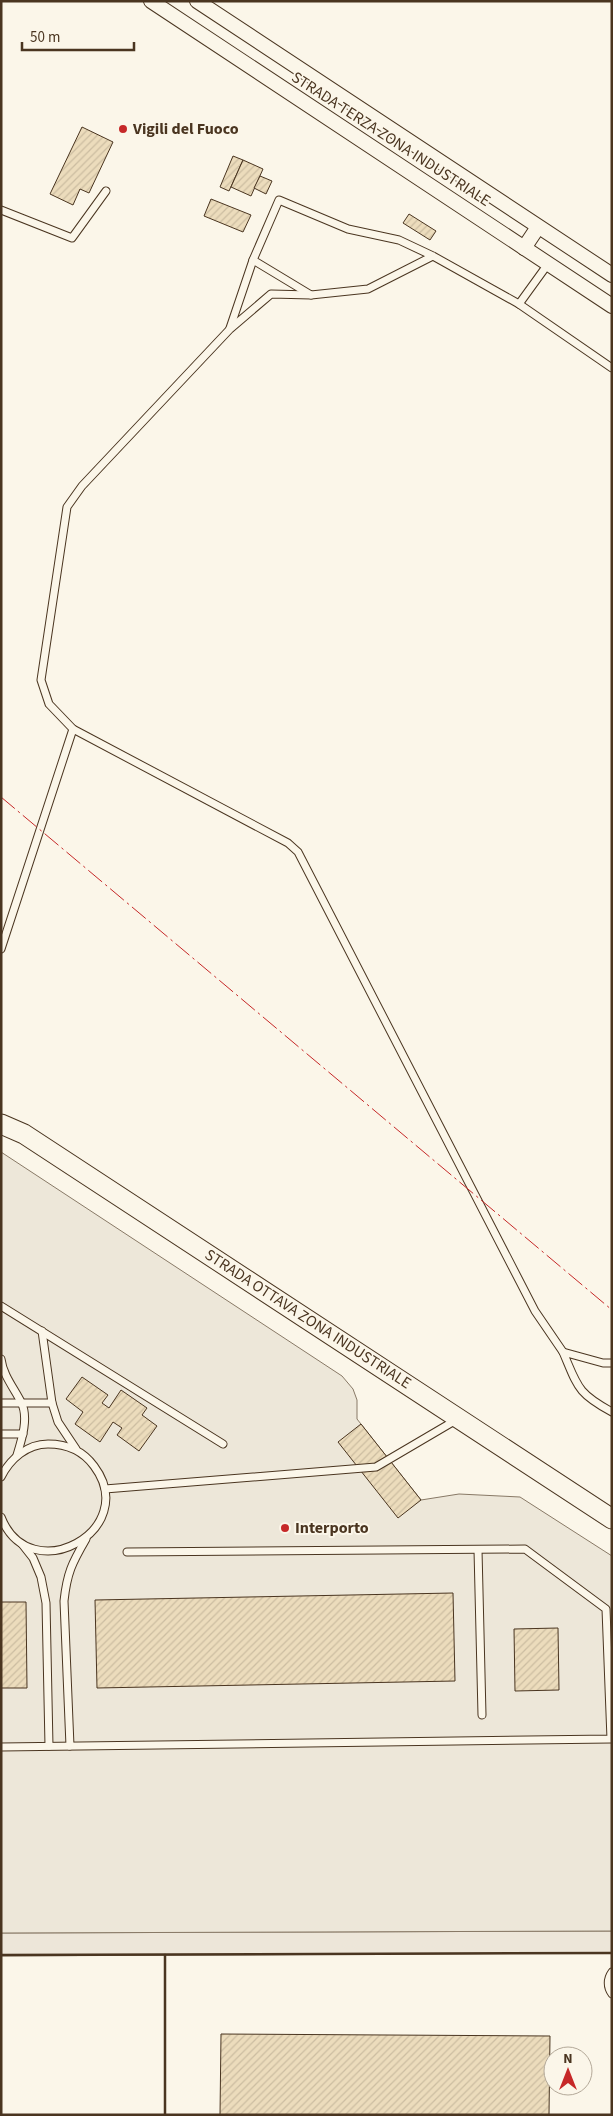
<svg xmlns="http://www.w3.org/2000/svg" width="613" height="2116" viewBox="0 0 613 2116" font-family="'Source Sans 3',sans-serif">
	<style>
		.green { fill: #ede6d9; stroke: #887966 }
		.parking { fill: #ede7d9; stroke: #887966 }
		.building { fill: url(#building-hatch); stroke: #4a3520 }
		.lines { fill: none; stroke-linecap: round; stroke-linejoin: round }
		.lane-casing { stroke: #4a3520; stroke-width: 9 }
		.street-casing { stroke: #4a3520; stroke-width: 16 }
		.secondary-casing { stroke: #4a3520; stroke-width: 21 }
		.lane { stroke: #fbf6e9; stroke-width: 7 }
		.street { stroke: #fbf6e9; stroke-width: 14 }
		.secondary { stroke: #fbf6e9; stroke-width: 19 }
		.wall { stroke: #4a3520; stroke-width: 2.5 }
		.power { stroke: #c62828; stroke-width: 1; stroke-dasharray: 18 4 2.5 4; stroke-linecap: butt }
		.poi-dot { fill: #c62828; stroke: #fbf6e9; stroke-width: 2 }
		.labels { text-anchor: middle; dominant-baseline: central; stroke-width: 4; stroke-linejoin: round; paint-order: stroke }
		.poi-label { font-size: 16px; font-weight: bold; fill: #4a3520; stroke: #fbf6e9; text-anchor: start }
		.street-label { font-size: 16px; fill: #4a3520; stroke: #fbf6e9 }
	</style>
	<defs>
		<pattern id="building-hatch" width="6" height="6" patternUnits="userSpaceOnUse" patternTransform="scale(1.25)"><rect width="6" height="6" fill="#ecdcbc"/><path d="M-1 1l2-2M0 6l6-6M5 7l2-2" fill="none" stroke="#ccbda1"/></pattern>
	</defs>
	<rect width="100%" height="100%" fill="#fbf6e9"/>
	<polygon class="green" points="612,1931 612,1953 1,1956 1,1933"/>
	<polygon class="parking" points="1,1152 342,1376 353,1389 357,1400 357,1419 421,1500 459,1494 520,1497 612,1556 612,1931 1,1933"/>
	<g class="building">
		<polygon points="82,127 113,142 89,193 80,189 73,205 50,194"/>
		<polygon points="233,156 243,160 229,191 220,187"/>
		<polygon points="243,160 263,169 251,196 231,187"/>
		<polygon points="260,176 272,181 266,194 254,188"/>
		<polygon points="211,199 251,215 243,232 204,216"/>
		<polygon points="409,214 436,231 430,240 403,223"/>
		<polygon points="82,1377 108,1395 102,1403 109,1408 121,1390 147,1408 142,1415 157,1426 139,1451 117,1435 122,1428 113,1422 100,1442 75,1424 83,1412 66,1399"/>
		<polygon points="361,1424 421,1500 398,1518 338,1442"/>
		<polygon points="453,1593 455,1681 97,1688 95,1600"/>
		<polygon points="1,1602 26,1602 27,1688 1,1688"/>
		<polygon points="558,1628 559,1690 515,1691 514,1629"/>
		<polygon points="221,2034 550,2036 549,2115 220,2115"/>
	</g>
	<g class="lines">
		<defs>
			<g id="lane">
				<polyline points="1,210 72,238 106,191"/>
				<polyline points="433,256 368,289 311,295 253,260 279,200 348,229 399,240 433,256 519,304 612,368"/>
				<polyline points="311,295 271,294 230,329 82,486 67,507 41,680 49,704 73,729 288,843 298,852 535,1311 563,1352"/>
				<polyline points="519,304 548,264"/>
				<polyline points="230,328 253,260"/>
				<polyline points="1,949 73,729"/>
				<polyline points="1,1306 223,1444"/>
				<polyline points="42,1331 52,1403 58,1422 76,1449"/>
				<path d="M1,1359c2,16 13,29 20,43 8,15 1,37 -4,53"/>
				<path d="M612,1363h-9l-40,-11c15,35 14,41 49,60"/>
				<polyline points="1,1403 52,1403"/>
				<polyline points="1,1434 23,1434"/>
				<path d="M1,1477c9,-18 26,-33 47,-33 19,0 35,7 46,22 48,64 -64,125 -93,51"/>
				<polyline points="105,1489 376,1467 456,1420"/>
				<polyline points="22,1544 33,1558 41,1577 46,1603 49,1746"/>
				<polyline points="478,1550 482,1715"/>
				<path d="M70,1746l-6,-145c3,-28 8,-38 22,-62"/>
				<polyline points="1,1747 611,1739 606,1609 525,1549 127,1552"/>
				<path d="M612,1972c-5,7 -5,15 0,22"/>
			</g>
			<g id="street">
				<polyline points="151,1 612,306"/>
				<polyline points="197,1 612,275"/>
				<polyline points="524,248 538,227"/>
			</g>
			<polyline id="secondary" points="1,1124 24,1134 612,1519"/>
		</defs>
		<use href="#lane" class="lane-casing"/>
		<use href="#street" class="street-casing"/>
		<use href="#secondary" class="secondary-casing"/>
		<use href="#lane" class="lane"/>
		<use href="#street" class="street"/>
		<use href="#secondary" class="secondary"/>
		<g class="wall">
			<polyline points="1,1955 612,1953"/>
			<polyline points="165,1955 165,2115"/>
		</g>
		<polyline class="power" points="1,797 612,1310"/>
	</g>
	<g class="poi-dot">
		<circle cx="123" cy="129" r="5"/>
		<circle cx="285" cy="1528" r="5"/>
	</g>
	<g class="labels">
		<g class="poi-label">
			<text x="133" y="129">Vigili del Fuoco</text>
			<text x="295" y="1528">Interporto</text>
		</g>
		<g class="street-label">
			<text transform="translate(391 139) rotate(33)">STRADA TERZA ZONA INDUSTRIALE</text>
			<text transform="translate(308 1319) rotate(33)">STRADA OTTAVA ZONA INDUSTRIALE</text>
		</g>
	</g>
	<rect width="613" height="2116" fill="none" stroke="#4a3520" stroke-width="5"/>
	<g transform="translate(568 2071)"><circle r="24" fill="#fbf6e9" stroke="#b4a999"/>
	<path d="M0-4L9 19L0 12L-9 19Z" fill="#c62828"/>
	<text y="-8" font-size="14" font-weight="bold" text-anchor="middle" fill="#4a3520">N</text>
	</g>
	<path d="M22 42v8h112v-8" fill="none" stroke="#4a3520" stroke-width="2.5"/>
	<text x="30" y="42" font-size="15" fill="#4a3520" stroke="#fbf6e9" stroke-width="4" paint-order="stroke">50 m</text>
</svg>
